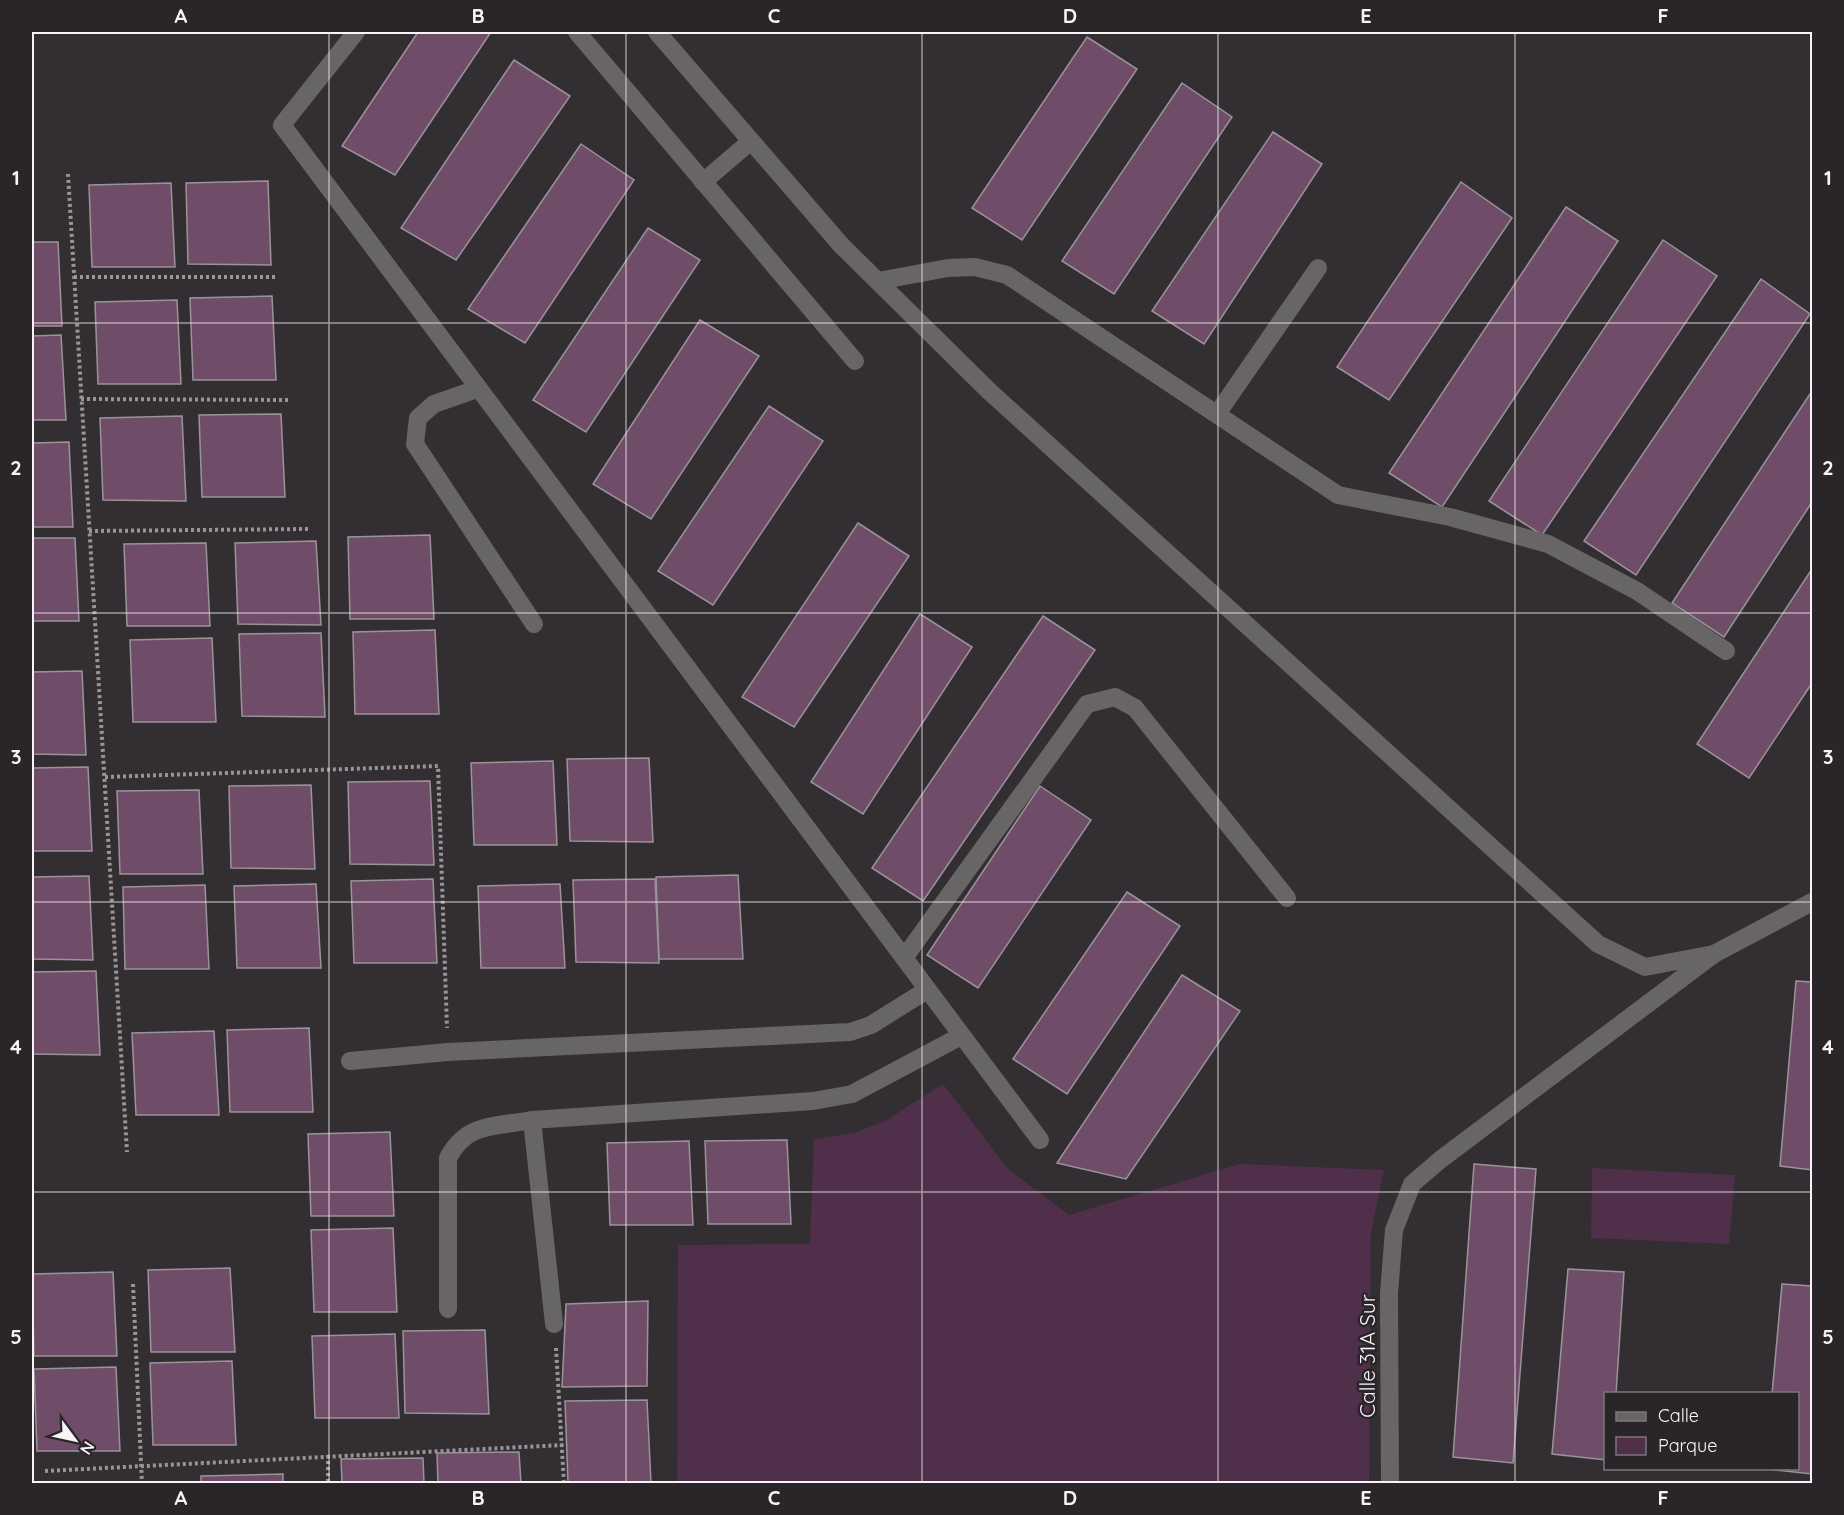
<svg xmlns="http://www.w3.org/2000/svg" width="1844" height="1515" viewBox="0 0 1844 1515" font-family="Quicksand,sans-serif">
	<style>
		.green { fill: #4f2f4a }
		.building { fill: #6f4d69; stroke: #9a9499; stroke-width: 1.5 }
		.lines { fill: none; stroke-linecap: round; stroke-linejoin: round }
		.path { stroke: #999498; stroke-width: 4; stroke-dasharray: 3 3; stroke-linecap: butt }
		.minor { stroke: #686567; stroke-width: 18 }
		.grid { fill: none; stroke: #f7f3f6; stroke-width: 1.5; stroke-opacity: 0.55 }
		.labels { text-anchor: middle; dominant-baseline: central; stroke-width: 5; stroke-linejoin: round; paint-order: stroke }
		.street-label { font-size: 21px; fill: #f7f3f6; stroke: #292528 }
		.neatline { fill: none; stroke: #f7f3f6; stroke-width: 2 }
		.grid-label { font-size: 20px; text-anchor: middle; font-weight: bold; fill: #f7f3f6 }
	</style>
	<rect width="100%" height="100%" fill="#332e32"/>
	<g class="green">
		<polygon points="943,1084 1008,1169 1069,1215 1240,1164 1384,1170 1371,1232 1369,1483 677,1483 678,1245 810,1244 814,1139 854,1133 885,1121"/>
		<polygon points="1592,1168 1735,1175 1729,1244 1591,1238"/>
	</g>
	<g class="building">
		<polygon points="418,32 491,32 395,175 342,146"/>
		<polygon points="1087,37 1137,69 1022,240 972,208"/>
		<polygon points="514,60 570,96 456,260 401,228"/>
		<polygon points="1182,83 1232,117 1114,294 1062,261"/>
		<polygon points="1273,132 1322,164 1204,344 1152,311"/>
		<polygon points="581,144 634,180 525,343 468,309"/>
		<polygon points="268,181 271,265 188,264 186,183"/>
		<polygon points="1461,182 1512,218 1389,400 1337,367"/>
		<polygon points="171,183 175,267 92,267 89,185"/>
		<polygon points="1566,207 1618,241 1442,507 1389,473"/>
		<polygon points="648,228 700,260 586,432 533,400"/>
		<polygon points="1663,240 1717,276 1542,535 1489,501"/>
		<polygon points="32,242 58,242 62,326 32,326"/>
		<polygon points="1761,279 1810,314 1636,575 1584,541"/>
		<polygon points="272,296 276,380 193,380 190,298"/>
		<polygon points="177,300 181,384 98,384 95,302"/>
		<polygon points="700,320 759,356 651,519 593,484"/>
		<polygon points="61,335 66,420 32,420 32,336"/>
		<polygon points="1812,391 1812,502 1724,637 1672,603"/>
		<polygon points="769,406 823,441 713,605 658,571"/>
		<polygon points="281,414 285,497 202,497 199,415"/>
		<polygon points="182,416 186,501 103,500 100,418"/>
		<polygon points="69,442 73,527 32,527 32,443"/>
		<polygon points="858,523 909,556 794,727 742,697"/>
		<polygon points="430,535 434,619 350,619 348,537"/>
		<polygon points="32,538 75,538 79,621 32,621"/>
		<polygon points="316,541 321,625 238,624 235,543"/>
		<polygon points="206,543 210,626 127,626 124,544"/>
		<polygon points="1812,569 1812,683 1749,778 1697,744"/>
		<polygon points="920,614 972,647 863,814 811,782"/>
		<polygon points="1043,616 1095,650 923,901 872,868"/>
		<polygon points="435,630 439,714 355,714 353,632"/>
		<polygon points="321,633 325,717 242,716 239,634"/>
		<polygon points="212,638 216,722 133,722 130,640"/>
		<polygon points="82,671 86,755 32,754 32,672"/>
		<polygon points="649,758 653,842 570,841 567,759"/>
		<polygon points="553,761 557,845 474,845 471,763"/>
		<polygon points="88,767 92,851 32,851 32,768"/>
		<polygon points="430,781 434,865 350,864 348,782"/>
		<polygon points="311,785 315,869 231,868 229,786"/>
		<polygon points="1040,786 1091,820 978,988 927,955"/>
		<polygon points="199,790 203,874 120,874 117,791"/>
		<polygon points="738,875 743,959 659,959 656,877"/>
		<polygon points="89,876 93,960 32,959 32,877"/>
		<polygon points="433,879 437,963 354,963 351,881"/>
		<polygon points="655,879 659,963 576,962 573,880"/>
		<polygon points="316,884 321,968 237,968 234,886"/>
		<polygon points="560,884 565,968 481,968 478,886"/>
		<polygon points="205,885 209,969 125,969 123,887"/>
		<polygon points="1127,892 1180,926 1067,1094 1013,1059"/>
		<polygon points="96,971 100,1055 32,1054 32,972"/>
		<polygon points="1182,975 1240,1011 1126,1179 1057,1163"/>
		<polygon points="1796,981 1812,982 1812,1170 1780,1166"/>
		<polygon points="309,1028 313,1112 230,1112 227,1030"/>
		<polygon points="214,1031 219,1115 136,1115 132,1033"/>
		<polygon points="390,1132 394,1216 311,1216 308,1134"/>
		<polygon points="787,1140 791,1224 708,1224 705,1141"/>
		<polygon points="689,1141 693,1225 610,1225 607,1143"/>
		<polygon points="1474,1164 1536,1169 1513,1463 1453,1457"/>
		<polygon points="393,1228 397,1312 314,1312 311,1230"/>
		<polygon points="230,1268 235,1352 151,1352 148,1270"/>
		<polygon points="1568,1269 1624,1272 1616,1394 1606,1394 1606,1460 1552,1454"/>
		<polygon points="113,1272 117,1356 34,1356 32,1274"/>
		<polygon points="1782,1284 1812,1286 1812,1474 1766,1469 1798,1468 1798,1394 1772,1394"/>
		<polygon points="648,1301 647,1386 562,1387 566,1304"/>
		<polygon points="485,1330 489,1414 405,1413 403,1331"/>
		<polygon points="395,1334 399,1418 315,1418 312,1336"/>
		<polygon points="232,1361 236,1445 153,1445 150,1363"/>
		<polygon points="116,1367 120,1451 37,1451 34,1369"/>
		<polygon points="647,1400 651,1483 568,1483 565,1401"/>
		<polygon points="519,1452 521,1484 438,1484 437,1453"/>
		<polygon points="423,1458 424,1484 342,1484 341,1459"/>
		<polygon points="283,1474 283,1484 201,1484 201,1476"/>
	</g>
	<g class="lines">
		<g class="path">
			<polyline points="68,174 127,1152"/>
			<polyline points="74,277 276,277"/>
			<polyline points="81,399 288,400"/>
			<polyline points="89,531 308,529"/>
			<polyline points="105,777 438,766 447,1028"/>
			<polyline points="133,1284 142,1484"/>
			<polyline points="556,1348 564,1484"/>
			<polyline points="328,1455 328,1484"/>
			<polyline points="45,1471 563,1445"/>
		</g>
		<g class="minor">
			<polyline points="356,32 282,125 1040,1140"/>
			<polyline points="577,32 855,361"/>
			<polyline points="657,32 841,245 989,391 1598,944 1645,967 1714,954"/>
			<polyline points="703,182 751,141"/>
			<polyline points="878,281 948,268 975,267 1007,275 1338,495 1450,517 1548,544 1637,591 1726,651"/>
			<polyline points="477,389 434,404 418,418 415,444 534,624"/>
			<polyline points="1217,414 1318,268"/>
			<polyline points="904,958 1087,704 1115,697 1135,708 1287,898"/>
			<polyline points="350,1061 448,1052 850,1032 871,1025 927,990"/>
			<path d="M448,1309v-151c19,-36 47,-31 84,-38"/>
			<polyline points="554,1324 532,1120 813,1101 852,1094 961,1036"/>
			<polyline points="1390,1484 1389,1293 1394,1230 1412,1184 1440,1160 1714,954 1812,902"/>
		</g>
	</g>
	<path class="grid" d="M329,32v1452M626,32v1452M922,32v1452M1218,32v1452M1515,32v1452M32,323h1780M32,613h1780M32,902h1780M32,1192h1780"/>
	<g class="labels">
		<g class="street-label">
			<text transform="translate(1367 1356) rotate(-90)">Calle 31A Sur</text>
		</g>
	</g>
	<rect width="1844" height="1515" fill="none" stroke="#292528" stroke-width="66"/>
	<rect x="1604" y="1392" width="195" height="78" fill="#292528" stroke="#7b777a" stroke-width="1.5"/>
	<rect x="1616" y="1412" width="30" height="9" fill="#686567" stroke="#7b777a" stroke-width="1.5"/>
	<text x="1658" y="1422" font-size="18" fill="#f7f3f6">Calle</text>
	<rect x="1616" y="1437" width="30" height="18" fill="#4f2f4a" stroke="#7b777a" stroke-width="1.5"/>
	<text x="1658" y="1452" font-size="18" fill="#f7f3f6">Parque</text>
	<g transform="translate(75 1440) rotate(123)" stroke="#292528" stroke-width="4.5" paint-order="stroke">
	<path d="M0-4.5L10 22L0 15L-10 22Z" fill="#f7f3f6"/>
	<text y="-9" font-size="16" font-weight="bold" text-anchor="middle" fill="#f7f3f6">N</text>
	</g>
	<rect x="33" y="33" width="1778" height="1449" class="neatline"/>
	<g class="grid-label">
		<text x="181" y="23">A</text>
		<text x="478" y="23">B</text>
		<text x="774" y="23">C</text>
		<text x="1070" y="23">D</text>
		<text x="1366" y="23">E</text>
		<text x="1663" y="23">F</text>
		<text x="16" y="185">1</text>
		<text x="1828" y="185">1</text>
		<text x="16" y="475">2</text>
		<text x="1828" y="475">2</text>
		<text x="16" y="764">3</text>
		<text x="1828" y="764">3</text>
		<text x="16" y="1054">4</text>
		<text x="1828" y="1054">4</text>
		<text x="16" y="1344">5</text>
		<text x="1828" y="1344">5</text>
		<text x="181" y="1505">A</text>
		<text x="478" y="1505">B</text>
		<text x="774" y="1505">C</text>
		<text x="1070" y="1505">D</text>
		<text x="1366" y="1505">E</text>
		<text x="1663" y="1505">F</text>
	</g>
</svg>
